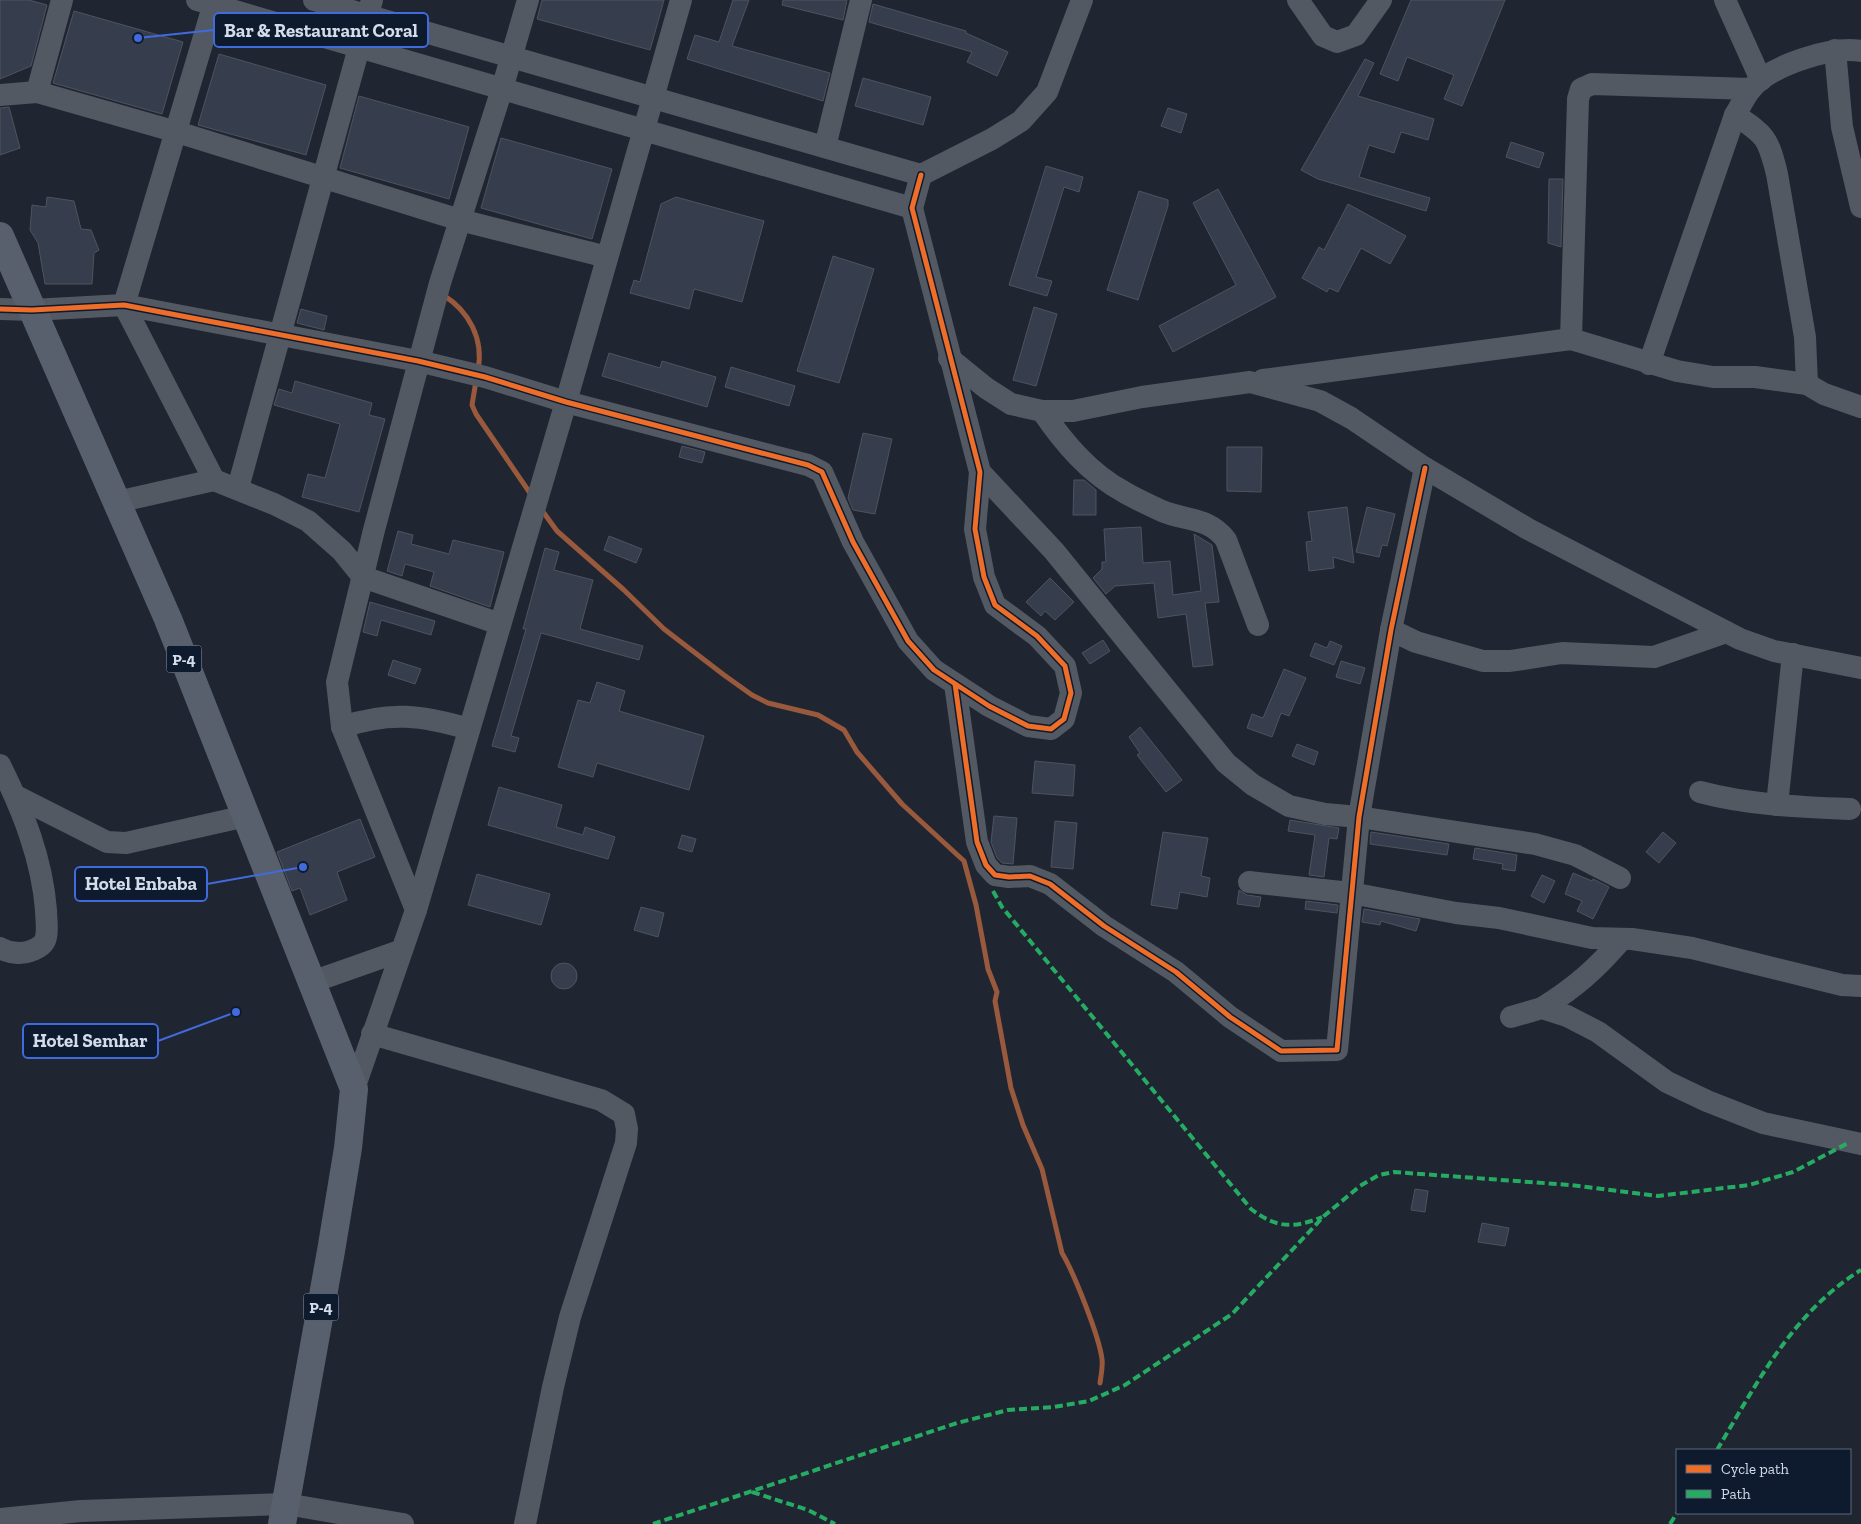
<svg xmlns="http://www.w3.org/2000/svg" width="1861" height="1524" viewBox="0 0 1861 1524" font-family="'Zilla Slab',serif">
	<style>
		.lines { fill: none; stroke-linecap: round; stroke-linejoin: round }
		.stream { stroke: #98593d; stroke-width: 5 }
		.building { fill: #363e4e; stroke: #4e535e }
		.minor { stroke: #535962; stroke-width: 22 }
		.highway { stroke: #58606d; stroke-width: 28 }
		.quiet { stroke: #26ab63; stroke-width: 4; stroke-dasharray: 8 4; stroke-linecap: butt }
		.cycleway-casing { stroke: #0e1a2e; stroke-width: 8 }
		.cycleway { stroke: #ee6e29; stroke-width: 5 }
		.labels { text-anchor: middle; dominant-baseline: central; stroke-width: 4; stroke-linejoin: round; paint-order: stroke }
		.shield { fill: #0e1a2e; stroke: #98a2b2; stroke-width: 1 }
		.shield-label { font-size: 16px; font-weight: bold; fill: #d3dcea }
		.leader { fill: none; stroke: #416adc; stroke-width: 2 }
		.callout-dot { fill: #416adc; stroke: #0e1a2e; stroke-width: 2 }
		.callout { fill: #0e1a2e; stroke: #416adc; stroke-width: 2 }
		.callout-label { font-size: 19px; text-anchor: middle; font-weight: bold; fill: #d3dcea }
	</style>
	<rect width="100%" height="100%" fill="#1f2531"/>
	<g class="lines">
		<g class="stream">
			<path d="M443,295c26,16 41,44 35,75"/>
			<polyline points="476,381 472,405 476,414 532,496"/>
			<path d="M541,509l16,22 67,59 40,39 60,46 28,20 16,8 50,12 26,15 13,22 45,52 62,57 12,44 12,64 9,23 -2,9 16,87 12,37 19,44 20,84c12,20 37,83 40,106 1,8 -1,16 -2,24"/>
		</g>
	</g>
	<g class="building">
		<polygon points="0,0 29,0 47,5 31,66 0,79"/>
		<polygon points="542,0 664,0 650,50 537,19"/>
		<polygon points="733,0 749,0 732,46 830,73 823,101 687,59 695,35 719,42"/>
		<polygon points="783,0 847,0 843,20 782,5"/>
		<polygon points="1411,0 1505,0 1462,106 1444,99 1454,75 1407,57 1398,81 1380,74"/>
		<polygon points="873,4 966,31 966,33 1008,52 997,76 967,62 972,52 869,22"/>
		<polygon points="74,11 183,42 162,114 53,83"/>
		<polygon points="219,54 326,85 306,155 198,125"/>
		<polygon points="1365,59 1374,63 1358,96 1434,119 1428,140 1401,132 1394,153 1369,145 1359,177 1430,198 1426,211 1318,179 1301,170"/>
		<polygon points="863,78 931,97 923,125 855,106"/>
		<polygon points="359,96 469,127 449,199 340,168"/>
		<polygon points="9,107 20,148 0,155 0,108"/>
		<polygon points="1168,108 1187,114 1181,133 1161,126"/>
		<polygon points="501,138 612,169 592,239 481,208"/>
		<polygon points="1511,142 1544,153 1539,168 1506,157"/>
		<polygon points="1046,166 1083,177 1079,192 1064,187 1036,277 1052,281 1047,296 1009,285"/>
		<polygon points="1549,179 1563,179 1561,247 1548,243"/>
		<polygon points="1218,189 1276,297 1173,352 1159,326 1236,285 1193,203"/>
		<polygon points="1139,191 1168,200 1168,206 1138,300 1107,290"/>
		<polygon points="47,197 74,201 81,229 91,230 99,250 94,253 92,284 45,284 38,243 30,230 32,205 46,207"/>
		<polygon points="676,197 764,221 742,302 694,289 689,309 630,293 634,280 640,282 661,204"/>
		<polygon points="1348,204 1406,236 1390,264 1361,248 1338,292 1329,288 1327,292 1302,278 1319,247 1324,250"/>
		<polygon points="833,256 874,269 839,383 797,371"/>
		<polygon points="1034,307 1057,314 1036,386 1013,380"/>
		<polygon points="301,309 327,316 324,330 297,323"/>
		<polygon points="609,353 660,368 662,361 716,377 707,407 602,376"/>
		<polygon points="731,367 795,386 789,406 725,387"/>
		<polygon points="295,381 372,403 369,415 385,419 359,512 302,497 308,474 325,478 340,424 274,405 279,389 292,393"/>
		<polygon points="863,433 892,439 875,514 853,510 848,498"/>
		<polygon points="682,446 705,452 702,463 679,457"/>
		<polygon points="1227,447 1262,447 1261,492 1227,491"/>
		<polygon points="1074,480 1084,480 1096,490 1096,515 1073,515"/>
		<polygon points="1347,507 1354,563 1333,557 1334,568 1309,571 1306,542 1312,541 1308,512"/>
		<polygon points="1367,507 1395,514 1387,546 1382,545 1379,557 1356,552"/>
		<polygon points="1141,527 1143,563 1170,561 1173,595 1201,591 1194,534 1212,545 1219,602 1205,603 1213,665 1193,667 1186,614 1158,618 1154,583 1115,586 1106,594 1093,578 1102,569 1102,562 1106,562 1104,529"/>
		<polygon points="398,531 413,535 411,544 449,554 453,540 504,552 490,607 430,586 434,572 405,564 402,576 387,571"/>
		<polygon points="609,536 642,549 636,563 604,550"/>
		<polygon points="545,548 559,552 554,570 593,580 580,629 643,646 639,660 541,633 511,736 519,738 515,752 492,746 526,629 523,629"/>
		<polygon points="1050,578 1074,602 1055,620 1045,611 1041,616 1026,602"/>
		<polygon points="370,602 435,621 431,635 381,620 377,636 363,632"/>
		<polygon points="1103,640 1110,651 1090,664 1082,653"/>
		<polygon points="1330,641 1342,646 1334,665 1310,656 1315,643 1327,648"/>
		<polygon points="393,660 421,669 415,684 388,675"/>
		<polygon points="1341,661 1365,668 1360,684 1336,677"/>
		<polygon points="1284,669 1306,678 1289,716 1281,713 1272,737 1247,728 1252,714 1263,718"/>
		<polygon points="597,682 625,691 619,711 704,736 689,790 597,763 593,777 558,767 578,700 590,703"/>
		<polygon points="1140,727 1182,780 1166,792 1137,755 1140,753 1129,737"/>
		<polygon points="1297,744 1318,752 1314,765 1292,756"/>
		<polygon points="1035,761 1075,765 1073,796 1032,793"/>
		<polygon points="499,787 562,805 556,827 583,835 585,827 615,837 608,859 488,825"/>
		<polygon points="994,816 1017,818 1013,864 1002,863 997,858 991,842"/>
		<polygon points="360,819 375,857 337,872 347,900 310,915 300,888 292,891 277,852"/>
		<polygon points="1290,820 1339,828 1337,839 1329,838 1324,877 1309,875 1315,835 1288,831"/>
		<polygon points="1055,821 1077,823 1073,869 1051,867"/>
		<polygon points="1163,832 1208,838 1201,876 1210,878 1207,897 1180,892 1177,909 1151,905"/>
		<polygon points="1371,832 1449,844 1447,855 1370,844"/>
		<polygon points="1663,832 1676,843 1659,863 1646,852"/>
		<polygon points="682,835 696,839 692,852 678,848"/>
		<polygon points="1475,848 1517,855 1515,871 1502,869 1503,864 1473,859"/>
		<polygon points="1573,873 1592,881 1593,879 1609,887 1593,919 1577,911 1582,901 1565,894"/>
		<polygon points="477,874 550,894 541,925 468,905"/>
		<polygon points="1542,875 1555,881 1544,903 1531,896"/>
		<polygon points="1239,890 1247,895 1261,897 1259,907 1237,904"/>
		<polygon points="1306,901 1338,905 1337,913 1305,909"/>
		<polygon points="641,907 664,913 658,937 634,930"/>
		<polygon points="1364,909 1420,919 1416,931 1381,921 1380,925 1362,922"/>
		<circle cx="564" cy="976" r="13"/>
		<polygon points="1415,1189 1428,1191 1425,1212 1411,1210"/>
		<polygon points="1482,1223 1509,1228 1505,1246 1478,1242"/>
	</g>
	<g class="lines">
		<g class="minor">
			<polyline points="197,0 912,208"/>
			<polyline points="314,0 921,175 992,139 1021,121 1047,92 1082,0"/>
			<polyline points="1298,0 1323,36 1337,42 1356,35 1381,0"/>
			<polyline points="1725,0 1761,80"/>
			<polyline points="1835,50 1842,127 1861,207"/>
			<polyline points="37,92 62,0"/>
			<polyline points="0,95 37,92 177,132 460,220 607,257"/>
			<path d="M1735,115c31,20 33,23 42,59l28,163 2,47"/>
			<polyline points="825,147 861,0"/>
			<polyline points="0,309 32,310 124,305 418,361 485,377 566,402 808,465 822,472 853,542 908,641 934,670 989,706 1028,726 1051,729 1064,719 1071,693 1065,666 1037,636 995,605 984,577 975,529 980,472 912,208 921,175"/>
			<polyline points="1571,339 1578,99 1581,89 1592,84 1751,89"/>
			<polyline points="949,358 986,388 1011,404 1042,411 1073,411 1142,397 1250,382 1320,401 1351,418 1425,468 1528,529 1740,639 1774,651 1861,668"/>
			<path d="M1649,364l86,-249c5,-8 10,-19 16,-26 20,-24 80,-43 110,-38"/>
			<polyline points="1263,380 1571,339 1677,371 1713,377 1755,377 1807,384 1824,394 1861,407"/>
			<path d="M1042,411c22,32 47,62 82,81 12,7 25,13 38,19 24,10 47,6 64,29l32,85"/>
			<polyline points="980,472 1054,551 1226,763 1253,785 1289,806 1325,814 1359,817 1535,844 1575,855 1620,878"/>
			<polyline points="214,480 124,305 215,0"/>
			<polyline points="238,488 372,0"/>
			<polyline points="117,502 214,480 274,504 308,521 342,551 363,577 500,624"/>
			<polyline points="1391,630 1416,642 1483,661 1510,661 1562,653 1654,657 1726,632"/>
			<polyline points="955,684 977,842 986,865 995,875 1009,877 1030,876 1050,884 1104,926 1176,972 1230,1017 1281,1051 1337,1050 1359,817 1391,630 1425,468"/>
			<polyline points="342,727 337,682 374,530 440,283 502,89 528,0"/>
			<path d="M0,765c23,46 42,94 46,145 0,8 2,20 0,27 -1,7 -8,11 -13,13 -10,5 -24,3 -33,-2"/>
			<path d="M1700,792c49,13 100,15 150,17"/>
			<polyline points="16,796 107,842 126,843 246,816"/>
			<polyline points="1777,805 1793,654"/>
			<polyline points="1249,882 1351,893 1456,913 1499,918 1592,938 1632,939 1692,948 1842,985 1861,986"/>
			<path d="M416,910l-74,-183c48,-16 80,-12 127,2"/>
			<polyline points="312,982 400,951"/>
			<path d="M1542,1008c34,-21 54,-39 80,-69"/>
			<polyline points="1511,1017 1542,1008 1567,1016 1598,1032 1667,1082 1707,1101 1763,1123 1861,1144"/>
			<polyline points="372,1034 601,1100 624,1114 627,1129 626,1143 570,1317 553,1387 525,1524"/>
			<polyline points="354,1089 416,910 566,402 681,0"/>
			<polyline points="0,1519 81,1511 286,1504 403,1524"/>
		</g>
		<polyline class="highway" points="0,236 168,619 354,1089 348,1148 331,1251 282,1524"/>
		<g class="quiet">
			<path d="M993,891l9,16 249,302c25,19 42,20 71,8"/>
			<path d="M1717,1450c40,-67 76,-138 144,-180"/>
			<polyline points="752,1492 808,1510 835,1524"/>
			<polyline points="653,1524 957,1423 1008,1410 1054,1407 1089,1401 1125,1385 1232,1314 1324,1216 1360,1186 1379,1175 1394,1172 1570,1185 1658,1196 1749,1185 1793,1172 1850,1142"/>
			<polyline points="1670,1524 1677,1513"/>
		</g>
		<defs>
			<g id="cycleway">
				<polyline points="0,309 32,310 124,305 418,361 485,377 566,402 808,465 822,472 853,542 908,641 934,670 989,706 1028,726 1051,729 1064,719 1071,693 1065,666 1037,636 995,605 984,577 975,529 980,472 912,208 921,175"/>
				<polyline points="955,684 977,842 986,865 995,875 1009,877 1030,876 1050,884 1104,926 1176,972 1230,1017 1281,1051 1337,1050 1359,817 1391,630 1425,468"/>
			</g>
		</defs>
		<use href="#cycleway" class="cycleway-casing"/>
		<use href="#cycleway" class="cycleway"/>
	</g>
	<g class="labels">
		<g class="shield">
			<rect x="166.5" y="645.5" width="35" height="27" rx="4"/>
			<rect x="303.5" y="1293.5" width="35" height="27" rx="4"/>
		</g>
		<g class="shield-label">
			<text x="184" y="659">P-4</text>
			<text x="321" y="1307">P-4</text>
		</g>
	</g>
	<path class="leader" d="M138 38L214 30M303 867L207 884M236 1012L158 1041"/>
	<g class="callout-dot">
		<circle cx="138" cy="38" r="5"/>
		<circle cx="303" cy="867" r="5"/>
		<circle cx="236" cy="1012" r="5"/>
	</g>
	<g class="callout">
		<rect x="214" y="13" width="214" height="34" rx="5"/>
		<rect x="75" y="867" width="132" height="34" rx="5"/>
		<rect x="23" y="1024" width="135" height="34" rx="5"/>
	</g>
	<g class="callout-label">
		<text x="321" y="37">Bar &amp; Restaurant Coral</text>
		<text x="141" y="890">Hotel Enbaba</text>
		<text x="90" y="1047">Hotel Semhar</text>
	</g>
	<rect x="1676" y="1449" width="175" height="65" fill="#0e1a2e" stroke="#5d6879"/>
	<rect x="1686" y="1465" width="25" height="8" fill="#ee6e29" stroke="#5d6879"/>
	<text x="1721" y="1474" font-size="15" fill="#d3dcea">Cycle path</text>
	<rect x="1686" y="1490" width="25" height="8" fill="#26ab63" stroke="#5d6879"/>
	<text x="1721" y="1499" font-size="15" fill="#d3dcea">Path</text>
</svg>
